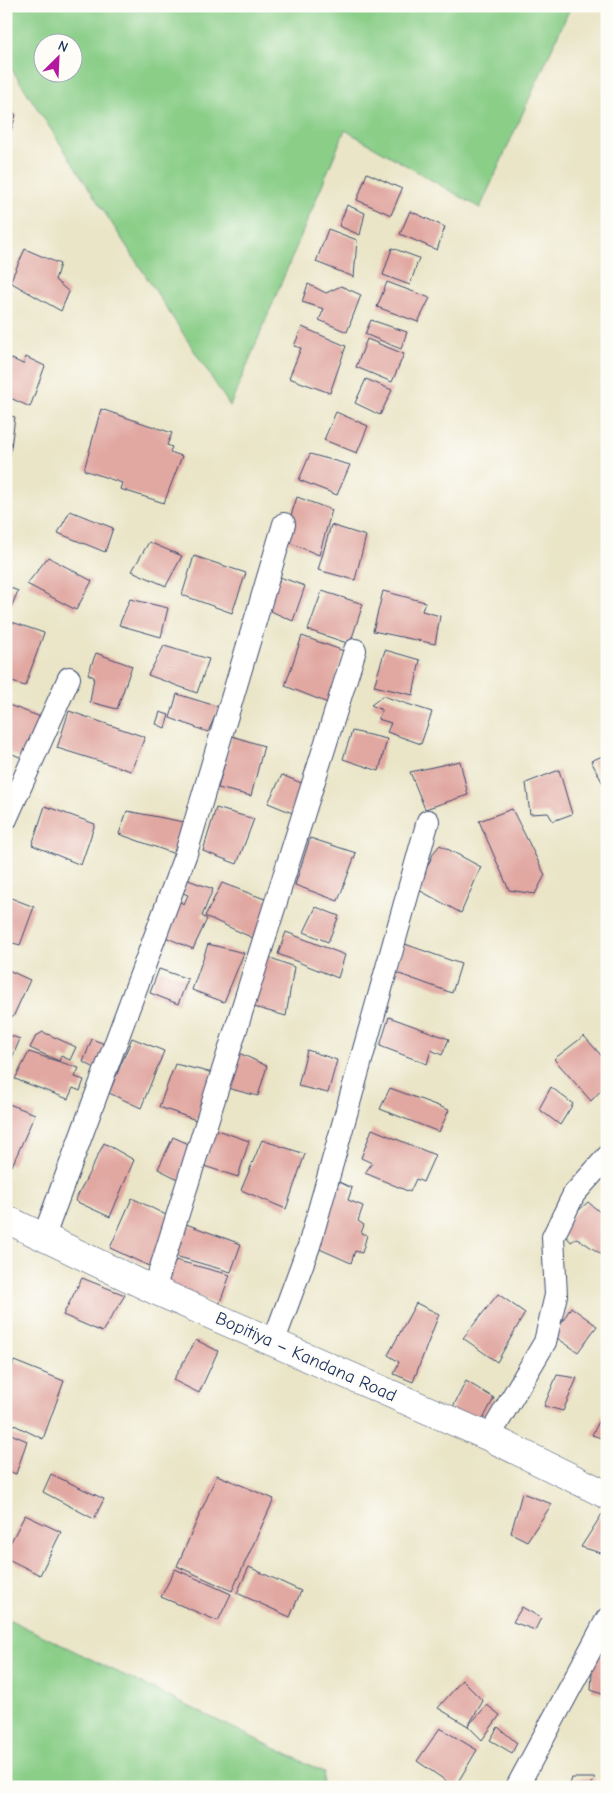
<svg xmlns="http://www.w3.org/2000/svg" width="613" height="1793" viewBox="0 0 613 1793" font-family="'Comic Neue',sans-serif">
	<style>
		.green { fill: #8ace88; stroke: #527e73; fill-rule: evenodd }
		.building { fill: #e1a7a1 }
		.lines { fill: none; stroke-linecap: round; stroke-linejoin: round }
		.minor-casing { stroke: #3a4a6e; stroke-width: 24 }
		.tertiary-casing { stroke: #3a4a6e; stroke-width: 29 }
		.minor { stroke: #fff; stroke-width: 22 }
		.tertiary { stroke: #fff; stroke-width: 28 }
		.labels { text-anchor: middle; dominant-baseline: central; stroke-width: 4.5; stroke-linejoin: round; paint-order: stroke }
		.street-label { font-size: 18px; fill: #1b2f5e; stroke: #fdfcf7 }
	</style>
	<rect width="100%" height="100%" fill="#fdfcf7"/>
	<filter id="ink" filterUnits="userSpaceOnUse"><feTurbulence type="fractalNoise" baseFrequency=".02" numOctaves="2"/><feDisplacementMap in="SourceGraphic" scale="10" xChannelSelector="R" yChannelSelector="G"/><feConvolveMatrix kernelMatrix="1 2 1 2 8 2 1 2 1" color-interpolation-filters="sRGB"/></filter>
	<filter id="wash" filterUnits="userSpaceOnUse"><feTurbulence type="fractalNoise" baseFrequency=".0096" numOctaves="4" result="noise"/><feDisplacementMap in="SourceGraphic" scale="20" xChannelSelector="R" yChannelSelector="G"/><feGaussianBlur stdDeviation="1.12" result="paint"/><feColorMatrix in="noise" values="0 0 0 0 0 0 0 0 0 0 0 0 0 0 0 0 0 1.4 0 .05"/><feComposite in="paint" operator="in"/></filter>
	<g filter="url(#wash)">
		<rect width="100%" height="100%" fill="#eae5c7"/>
		<g class="green">
			<path d="M6,6h565l-91,202 -135,-78 -115,276 -224,-346zM42,42h30v30h-30z"/>
			<polygon points="6,1618 324,1772 322,1787 6,1787"/>
		</g>
		<g id="blocks">
			<g class="building">
				<polygon points="6,106 16,115 7,143 6,143"/>
				<polygon points="367,173 402,189 391,215 357,200"/>
				<polygon points="347,205 365,213 360,235 339,226"/>
				<polygon points="410,211 445,227 437,250 400,234"/>
				<polygon points="328,229 357,240 354,277 316,262"/>
				<polygon points="392,248 419,258 410,285 383,275"/>
				<polygon points="25,249 60,264 55,280 69,292 61,311 10,282"/>
				<polygon points="387,282 430,298 418,322 377,307"/>
				<polygon points="308,284 326,293 341,286 361,295 347,332 319,320 324,309 302,302"/>
				<polygon points="371,320 407,332 401,349 365,334"/>
				<polygon points="302,327 346,346 330,393 289,378 301,348 294,346"/>
				<polygon points="367,339 404,354 392,382 356,367"/>
				<polygon points="6,356 23,364 26,357 45,366 30,407 6,396"/>
				<polygon points="366,379 392,390 380,415 355,403"/>
				<polygon points="101,409 172,433 167,445 172,447 170,452 182,456 164,503 120,489 122,483 84,470"/>
				<polygon points="336,412 368,426 357,453 324,440"/>
				<polygon points="6,415 15,417 9,463 6,463"/>
				<polygon points="310,454 350,465 337,495 299,480"/>
				<polygon points="297,497 332,510 319,555 283,540"/>
				<polygon points="70,511 113,528 105,552 58,533"/>
				<polygon points="331,525 366,536 355,580 318,570"/>
				<polygon points="149,542 182,556 166,586 132,571"/>
				<polygon points="194,556 246,573 232,613 182,595"/>
				<polygon points="48,557 92,581 76,610 27,584"/>
				<polygon points="274,575 305,586 293,621 264,608"/>
				<polygon points="6,586 18,591 6,619"/>
				<polygon points="322,591 363,604 350,644 308,630"/>
				<polygon points="383,591 425,602 422,611 440,616 435,644 373,631"/>
				<polygon points="130,599 168,608 161,637 119,625"/>
				<polygon points="12,622 44,633 25,686 6,680 6,636"/>
				<polygon points="302,636 344,651 328,703 285,686"/>
				<polygon points="164,646 209,659 197,693 148,675"/>
				<polygon points="385,650 420,660 413,695 374,686"/>
				<polygon points="96,653 132,666 117,709 90,702 94,677 88,674"/>
				<polygon points="177,694 219,707 208,732 170,718"/>
				<polygon points="383,696 432,712 421,744 387,732 391,723 378,719 382,710 371,705"/>
				<polygon points="6,704 41,717 24,759 6,751"/>
				<polygon points="69,711 145,737 131,771 57,748"/>
				<polygon points="160,712 169,715 165,728 156,724"/>
				<polygon points="352,731 387,739 379,771 343,759"/>
				<polygon points="232,736 264,746 251,796 218,788"/>
				<polygon points="607,754 607,791 591,761"/>
				<polygon points="460,761 468,795 425,809 410,772"/>
				<polygon points="559,770 572,814 553,821 548,813 530,814 526,783"/>
				<polygon points="282,775 306,785 295,814 268,803"/>
				<polygon points="45,806 95,824 81,865 32,845"/>
				<polygon points="216,808 254,819 237,864 203,851"/>
				<polygon points="512,809 545,875 535,894 509,890 479,821"/>
				<polygon points="127,811 184,822 175,854 119,834"/>
				<polygon points="310,838 356,853 338,901 295,885"/>
				<polygon points="440,845 481,867 461,913 417,889 434,852"/>
				<polygon points="188,880 213,889 202,916 207,919 193,949 163,936 178,901 184,904 188,895 183,893"/>
				<polygon points="222,883 270,901 255,939 205,916"/>
				<polygon points="6,896 34,907 20,945 6,941"/>
				<polygon points="316,907 339,916 328,942 304,932"/>
				<polygon points="286,932 345,955 338,978 278,954"/>
				<polygon points="208,944 244,953 224,1002 192,990"/>
				<polygon points="405,944 461,964 452,993 394,972"/>
				<polygon points="266,956 294,967 286,1016 254,1007"/>
				<polygon points="6,969 30,980 13,1017 6,1013"/>
				<polygon points="159,969 188,979 178,1004 150,993"/>
				<polygon points="389,1017 449,1039 442,1055 431,1050 427,1064 380,1046"/>
				<polygon points="43,1032 76,1047 70,1060 61,1056 59,1061 30,1048 36,1036"/>
				<polygon points="6,1034 20,1039 6,1072"/>
				<polygon points="584,1036 607,1062 607,1084 591,1101 554,1059"/>
				<polygon points="132,1038 164,1051 141,1108 109,1093"/>
				<polygon points="92,1039 112,1047 101,1071 83,1062"/>
				<polygon points="307,1050 337,1060 328,1093 298,1086"/>
				<polygon points="29,1052 79,1068 75,1077 84,1080 80,1091 73,1088 68,1099 15,1079"/>
				<polygon points="237,1052 267,1066 258,1096 227,1088"/>
				<polygon points="175,1064 213,1073 196,1120 159,1107"/>
				<polygon points="551,1087 573,1104 560,1125 539,1109"/>
				<polygon points="390,1088 449,1110 439,1132 380,1109"/>
				<polygon points="6,1103 35,1114 12,1166 6,1163"/>
				<polygon points="214,1129 249,1141 238,1177 204,1166"/>
				<polygon points="372,1129 435,1155 423,1182 416,1179 410,1192 365,1173 372,1163 361,1158"/>
				<polygon points="173,1137 193,1146 180,1180 158,1169"/>
				<polygon points="262,1140 305,1154 286,1209 241,1190"/>
				<polygon points="104,1143 134,1160 110,1217 75,1201"/>
				<polygon points="339,1182 352,1188 348,1200 363,1206 358,1221 364,1225 361,1233 367,1235 362,1253 355,1251 351,1263 315,1247"/>
				<polygon points="132,1198 172,1218 151,1267 110,1248"/>
				<polygon points="588,1202 607,1218 607,1258 577,1238 571,1242 564,1234 570,1218"/>
				<polygon points="186,1224 241,1244 231,1272 175,1256"/>
				<polygon points="175,1260 230,1275 219,1305 164,1284"/>
				<polygon points="82,1278 125,1295 102,1332 63,1315"/>
				<polygon points="498,1294 525,1313 497,1362 463,1338"/>
				<polygon points="416,1303 439,1314 413,1382 394,1374 399,1362 388,1355"/>
				<polygon points="571,1307 597,1326 578,1352 554,1336"/>
				<polygon points="196,1340 218,1351 199,1393 173,1380"/>
				<polygon points="14,1361 64,1381 43,1439 6,1421 6,1384"/>
				<polygon points="557,1375 577,1378 563,1411 544,1406"/>
				<polygon points="466,1381 494,1398 480,1425 451,1411"/>
				<polygon points="607,1406 607,1440 592,1435"/>
				<polygon points="6,1432 27,1441 16,1474 6,1470"/>
				<polygon points="51,1474 104,1499 94,1519 43,1492"/>
				<polygon points="217,1475 274,1499 232,1591 177,1566"/>
				<polygon points="522,1493 552,1504 527,1541 511,1533"/>
				<polygon points="602,1514 607,1516 607,1540 601,1553 581,1547"/>
				<polygon points="25,1515 61,1532 40,1575 6,1558 6,1551"/>
				<polygon points="249,1567 301,1591 290,1617 237,1593"/>
				<polygon points="175,1569 231,1594 218,1621 161,1597"/>
				<polygon points="522,1607 541,1618 535,1630 513,1622"/>
				<polygon points="593,1655 607,1656 607,1692 605,1695 591,1690"/>
				<polygon points="462,1680 483,1701 468,1726 438,1708"/>
				<polygon points="487,1705 500,1715 482,1740 468,1726"/>
				<polygon points="498,1727 517,1743 512,1753 490,1740"/>
				<polygon points="440,1728 477,1750 455,1787 417,1761"/>
				<polygon points="572,1778 595,1778 590,1787 569,1787"/>
			</g>
		</g>
	</g>
	<g filter="url(#ink)">
		<use href="#blocks" fill-opacity="0" stroke="#3a4a6e" stroke-width="1"/>
		<g class="lines">
			<defs>
				<g id="minor">
					<polyline points="6,819 69,678"/>
					<polyline points="44,1236 186,853 284,524"/>
					<polyline points="154,1290 355,650"/>
					<polyline points="273,1343 309,1246 428,821"/>
					<polyline points="489,1437 545,1342 556,1295 553,1237 574,1194 607,1157"/>
					<polyline points="517,1787 607,1619"/>
				</g>
				<polyline id="tertiary" points="6,1219 154,1290 489,1437 607,1495"/>
			</defs>
			<use href="#minor" class="minor-casing"/>
			<use href="#tertiary" class="tertiary-casing"/>
			<use href="#minor" class="minor"/>
			<use href="#tertiary" class="tertiary"/>
		</g>
	</g>
	<g class="labels">
		<g class="street-label">
			<text transform="translate(306 1357) rotate(24)">Bopitiya – Kandana Road</text>
		</g>
	</g>
	<rect width="613" height="1793" fill="none" stroke="#fdfcf7" stroke-width="25"/>
	<g transform="translate(58 58) rotate(24)"><circle r="24" fill="#fdfcf7" stroke="#a3aaba"/>
	<path d="M0-4L9 19L0 12L-9 19Z" fill="#b5179e"/>
	<text y="-8" font-size="14" font-weight="bold" text-anchor="middle" fill="#1b2f5e">N</text>
	</g>
</svg>
